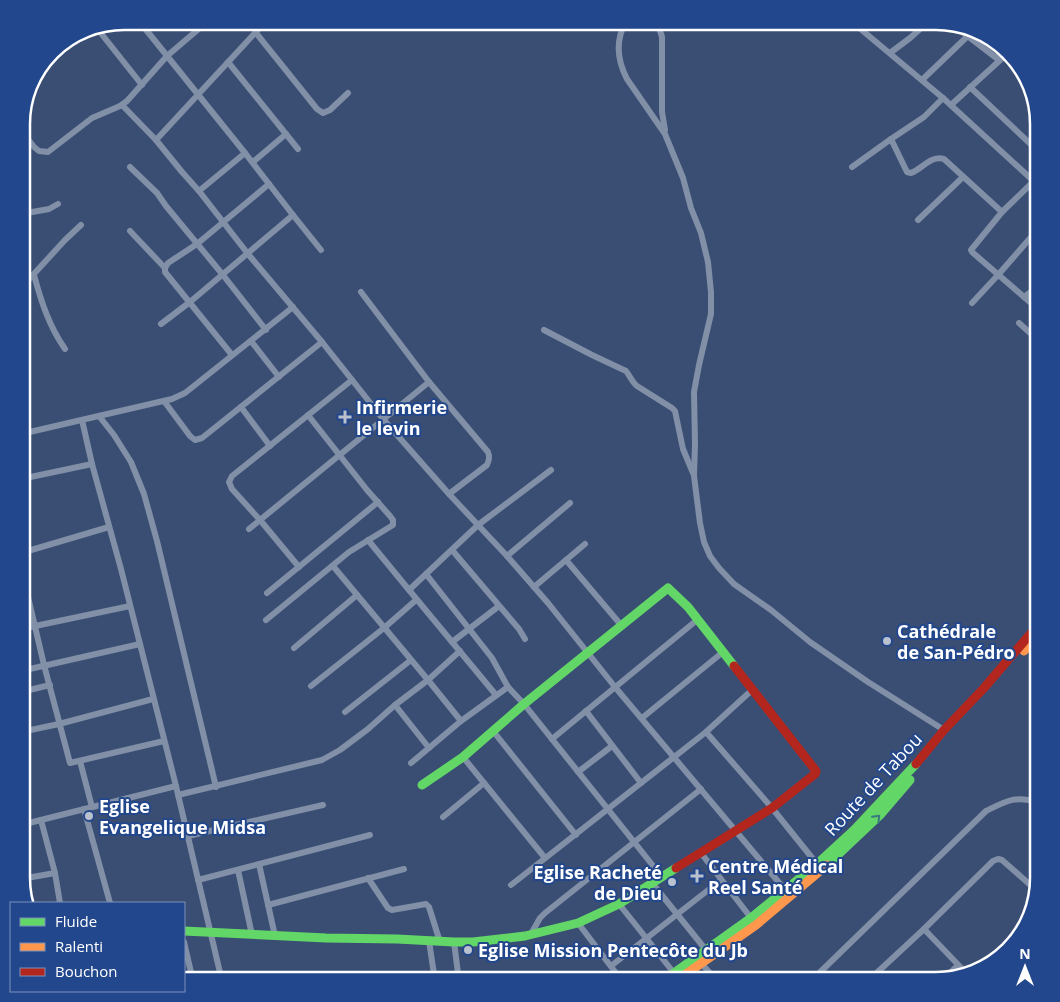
<svg xmlns="http://www.w3.org/2000/svg" width="1060" height="1002" viewBox="0 0 1060 1002" font-family="'Open Sans',sans-serif">
	<style>
		.lines { fill: none; stroke-linecap: round; stroke-linejoin: round }
		.street { stroke: #818fa7; stroke-width: 6 }
		.fast { stroke: #63d668; stroke-width: 9 }
		.slow { stroke: #ff974d; stroke-width: 9 }
		.jam { stroke: #b3261e; stroke-width: 9 }
		.oneway { stroke: #39797f }
		.poi-dot { fill: #bac1ce; stroke: #22478c; stroke-width: 2 }
		.labels { text-anchor: middle; dominant-baseline: central; stroke-width: 4; stroke-linejoin: round; paint-order: stroke }
		.poi-label { font-size: 18px; font-weight: bold; fill: #fff; stroke: #22478c; text-anchor: start }
		.street-label { font-size: 18px; fill: #fff; stroke: #22478c }
		.rim { fill: none; stroke: #fff; stroke-width: 2.5 }
	</style>
	<rect width="100%" height="100%" fill="#3a4e74"/>
	<g class="lines">
		<g class="street">
			<polyline points="139,21 245,153 199,191 248,254 322,342 383,419 449,494 507,556 548,603 615,687 786,891"/>
			<path d="M626,21c-11,20 -9,39 1,58l38,55 18,44 8,30 10,25 7,29 3,30v22l-12,51 -5,27 1,52 -1,32 6,47 4,19 6,14 9,12 15,16 37,26 39,32 58,40 76,48"/>
			<polyline points="657,21 662,37 662,112 665,130"/>
			<polyline points="851,21 943,98 1039,186"/>
			<polyline points="952,24 999,60"/>
			<polyline points="96,27 142,85"/>
			<polyline points="256,33 317,109 323,113 330,110 348,93"/>
			<polyline points="890,53 910,38 929,21"/>
			<polyline points="228,62 298,149"/>
			<polyline points="922,80 974,30"/>
			<polyline points="970,87 1039,152"/>
			<polyline points="122,105 156,140 182,172 199,191"/>
			<polyline points="951,105 1009,52"/>
			<polyline points="21,130 34,147 39,151 48,152 92,118 120,106 127,101 167,56 208,21"/>
			<path d="M891,139l16,33 4,1c11,-4 20,-18 33,-14l58,53"/>
			<polyline points="156,140 266,21"/>
			<polyline points="245,153 293,215 321,250"/>
			<polyline points="253,162 286,134"/>
			<polyline points="130,167 157,193 166,206 223,275 266,330"/>
			<polyline points="852,167 891,139 924,117 943,98"/>
			<polyline points="1034,181 1002,212 971,250 972,252 1039,310"/>
			<polyline points="21,214 49,209 58,204"/>
			<polyline points="918,220 963,177"/>
			<polyline points="130,231 165,268"/>
			<path d="M34,275c7,26 15,51 31,74"/>
			<polyline points="21,288 65,240 81,225"/>
			<polyline points="1024,297 1039,286"/>
			<polyline points="972,303 998,275 1039,228"/>
			<polyline points="1019,323 1039,341"/>
			<polyline points="161,324 190,302 293,215"/>
			<path d="M544,330l48,25 34,16c4,5 6,11 11,15l35,22 3,3 8,38 10,24"/>
			<polyline points="251,341 279,377"/>
			<polyline points="232,355 165,272 165,268 168,263 197,244 269,184"/>
			<path d="M429,382l59,70c2,5 1,8 -1,13l-38,29"/>
			<polyline points="164,401 190,436 195,440 202,438 322,342"/>
			<polyline points="241,407 270,446"/>
			<polyline points="99,416 114,435 131,462 144,494 157,541 216,787"/>
			<polyline points="82,420 92,464 121,569 176,786 222,981"/>
			<polyline points="21,434 172,399 185,393 293,307"/>
			<polyline points="21,479 92,464"/>
			<polyline points="249,529 429,382 361,292"/>
			<polyline points="368,540 409,590 496,695"/>
			<polyline points="452,550 519,629 525,639"/>
			<polyline points="21,553 109,527"/>
			<polyline points="507,556 570,503"/>
			<polyline points="566,560 621,625"/>
			<polyline points="333,566 428,680 461,721"/>
			<polyline points="21,567 44,665 70,763 164,741"/>
			<polyline points="299,567 260,520 232,489 229,482 232,476 352,380"/>
			<polyline points="426,574 492,658 508,687 524,704 662,877"/>
			<polyline points="534,587 585,544"/>
			<polyline points="409,590 478,525 551,470"/>
			<polyline points="267,593 378,502"/>
			<polyline points="266,620 349,552 393,525 393,520 390,516 367,490 308,415"/>
			<polyline points="21,629 130,606"/>
			<polyline points="452,642 499,606"/>
			<polyline points="294,648 357,595"/>
			<polyline points="21,671 140,644"/>
			<polyline points="311,686 384,628 416,600"/>
			<polyline points="21,692 50,685"/>
			<polyline points="395,705 429,748"/>
			<polyline points="586,711 641,783"/>
			<polyline points="345,712 411,660"/>
			<polyline points="642,718 723,652"/>
			<polyline points="493,731 576,835"/>
			<polyline points="21,732 59,724 153,699"/>
			<polyline points="706,732 772,808 817,864"/>
			<polyline points="552,739 697,620"/>
			<polyline points="463,757 545,858"/>
			<polyline points="80,761 92,807"/>
			<polyline points="411,763 461,721 508,687"/>
			<polyline points="578,772 612,746"/>
			<polyline points="21,794 27,792 27,789 21,762"/>
			<polyline points="178,795 322,760 340,750 368,729 395,705 428,680 460,651"/>
			<polyline points="84,809 110,903"/>
			<polyline points="21,814 28,823"/>
			<polyline points="443,817 484,783"/>
			<polyline points="41,820 55,873 60,903"/>
			<polyline points="21,825 176,786"/>
			<polyline points="188,836 323,805"/>
			<polyline points="701,853 751,918"/>
			<polyline points="259,864 275,936"/>
			<polyline points="238,870 252,935"/>
			<polyline points="368,878 388,908 392,910 426,904 429,907 440,942"/>
			<polyline points="21,879 55,873"/>
			<polyline points="198,880 370,835"/>
			<polyline points="652,883 706,950"/>
			<polyline points="511,885 706,732 752,690"/>
			<polyline points="619,904 674,973"/>
			<polyline points="268,905 404,869"/>
			<polyline points="578,923 622,981"/>
			<polyline points="924,929 968,975"/>
			<polyline points="531,934 540,918 545,913 701,789"/>
			<polyline points="429,941 435,981"/>
			<polyline points="184,942 193,981"/>
			<polyline points="454,942 459,981"/>
			<polyline points="700,962 717,981"/>
			<polyline points="611,966 721,880"/>
			<polyline points="372,981 376,980 383,981"/>
			<path d="M811,981l175,-170c22,-11 28,-15 53,-9"/>
			<polyline points="868,981 924,929 993,861 998,859 1002,860 1036,890"/>
			<polyline points="942,981 958,965"/>
		</g>
		<g class="fast">
			<polyline points="422,785 463,757 524,704 668,588 688,607 734,666"/>
			<polyline points="827,865 880,815 910,780"/>
			<polyline points="184,931 326,938 397,939 454,942 473,942 525,936 578,923 619,904 676,868"/>
			<polyline points="663,981 751,918 817,864 854,830 916,764"/>
		</g>
		<g class="slow">
			<polyline points="1024,651 1039,635"/>
			<polyline points="676,981 756,925 827,865"/>
		</g>
		<g class="jam">
			<polyline points="916,764 944,730 984,688 1039,624"/>
			<polyline points="676,868 772,808 815,774 816,771 734,666"/>
		</g>
	</g>
	<defs><path id="oneway-chevron" d="M-2-3.5L2.5 0L-2 3.5" fill="none" stroke-width="1.6" stroke-linecap="round" stroke-linejoin="round" transform="scale(1.25)"/></defs>
	<use class="oneway" href="#oneway-chevron" transform="translate(877 818) rotate(-46)"/>
	<g class="poi-dot">
		<path d="M342.5 409.5h5v5h5v5h-5v5h-5v-5h-5v-5h5z"/>
		<circle cx="887" cy="641" r="5"/>
		<circle cx="89" cy="816" r="5"/>
		<path d="M694.5 868.5h5v5h5v5h-5v5h-5v-5h-5v-5h5z"/>
		<circle cx="672" cy="882" r="5"/>
		<circle cx="468" cy="950" r="5"/>
	</g>
	<g class="labels">
		<g class="poi-label">
			<text x="356" y="407">Infirmerie<tspan x="356" dy="21">le levin</tspan></text>
			<text x="897" y="631">Cathédrale<tspan x="897" dy="21">de San-Pédro</tspan></text>
			<text x="99" y="806">Eglise<tspan x="99" dy="21">Evangelique Midsa</tspan></text>
			<text x="708" y="866">Centre Médical<tspan x="708" dy="21">Reel Santé</tspan></text>
			<text x="662" y="872" text-anchor="end">Eglise Racheté<tspan x="662" dy="21">de Dieu</tspan></text>
			<text x="478" y="950">Eglise Mission Pentecôte du Jb</text>
		</g>
		<g class="street-label">
			<text transform="translate(873 784) rotate(-47)">Route de Tabou</text>
		</g>
	</g>
	<path d="M0 0H1060V1002H0ZM124 30H936A94 94 0 0 1 1030 124V878A94 94 0 0 1 936 972H124A94 94 0 0 1 30 878V124A94 94 0 0 1 124 30Z" fill="#22478c" fill-rule="evenodd"/>
	<path class="rim" d="M124 30H936A94 94 0 0 1 1030 124V878A94 94 0 0 1 936 972H124A94 94 0 0 1 30 878V124A94 94 0 0 1 124 30Z"/>
	<rect x="10" y="902" width="175" height="90" fill="#22478c" stroke="#7a91ba"/>
	<rect x="20" y="918" width="25" height="8" fill="#63d668" stroke="#7a91ba"/>
	<text x="55" y="927" font-size="15" fill="#ffffff">Fluide</text>
	<rect x="20" y="943" width="25" height="8" fill="#ff974d" stroke="#7a91ba"/>
	<text x="55" y="952" font-size="15" fill="#ffffff">Ralenti</text>
	<rect x="20" y="968" width="25" height="8" fill="#b3261e" stroke="#7a91ba"/>
	<text x="55" y="977" font-size="15" fill="#ffffff">Bouchon</text>
	<g transform="translate(1025 967)" stroke="#22478c" stroke-width="4" paint-order="stroke">
	<path d="M0-4L9 19L0 12L-9 19Z" fill="#ffffff"/>
	<text y="-8" font-size="14" font-weight="bold" text-anchor="middle" fill="#ffffff">N</text>
	</g>
</svg>
